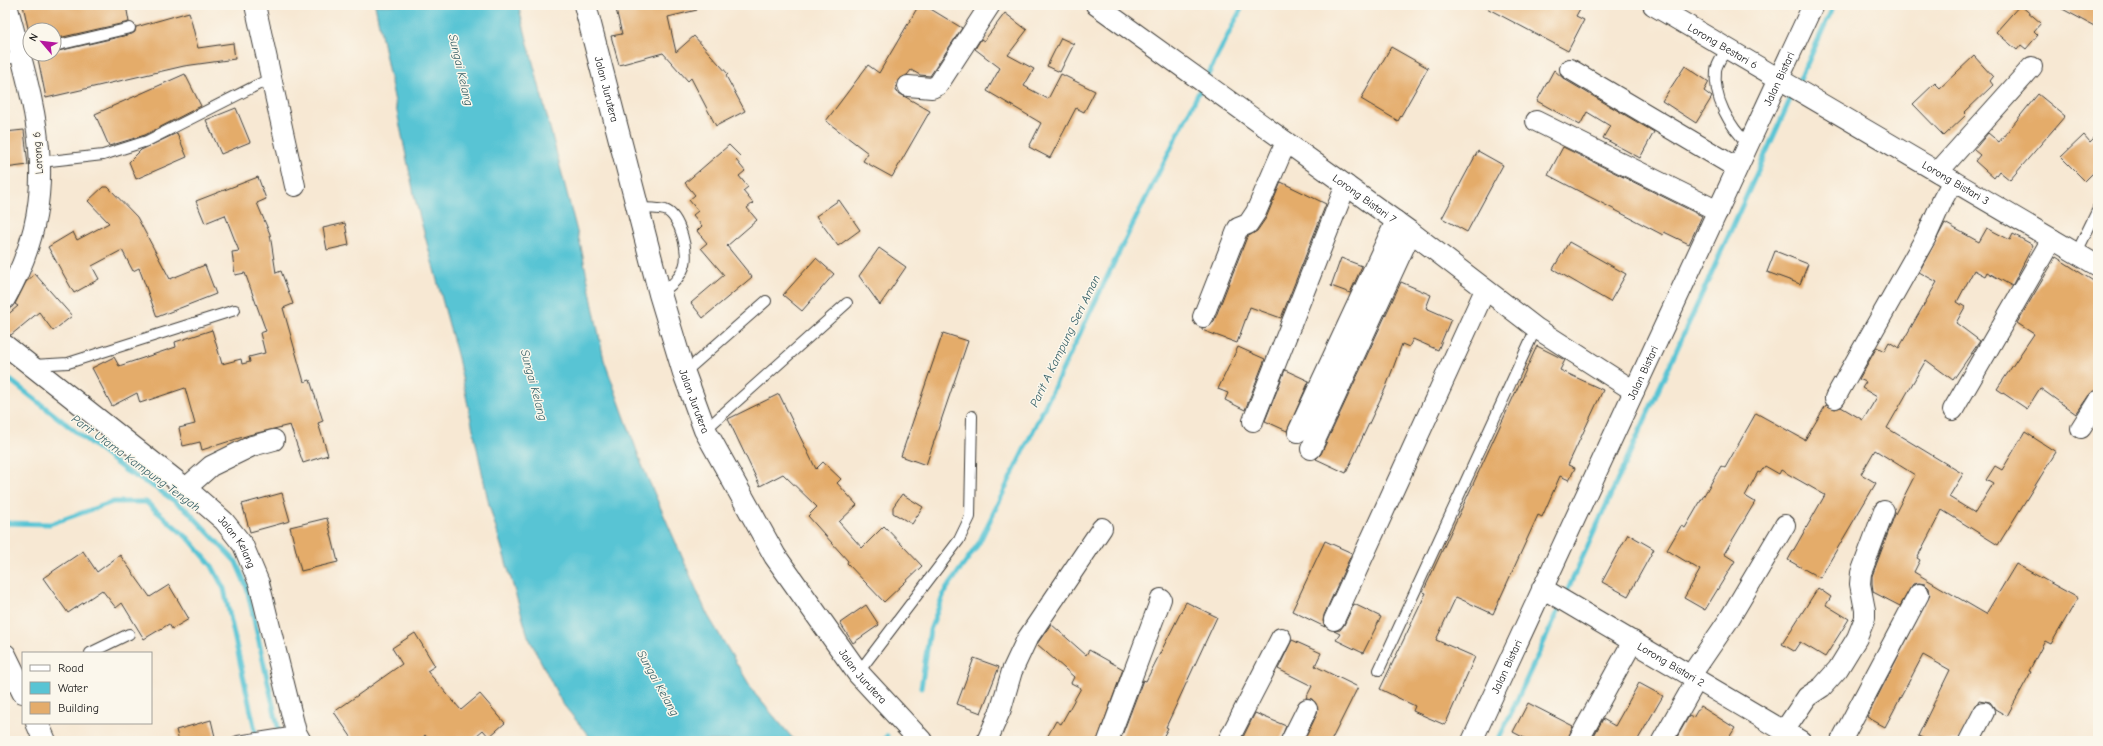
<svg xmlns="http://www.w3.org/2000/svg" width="2103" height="746" viewBox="0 0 2103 746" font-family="'Comic Neue',sans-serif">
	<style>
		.water { fill: #59c4d4; stroke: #3a7078 }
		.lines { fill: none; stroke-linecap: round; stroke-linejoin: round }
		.stream { stroke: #59c4d4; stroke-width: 5 }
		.building { fill: #e4ac6b }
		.service-casing { stroke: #3d3b37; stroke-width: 12 }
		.minor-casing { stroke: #3d3b37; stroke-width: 22 }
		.tertiary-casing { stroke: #3d3b37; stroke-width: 24 }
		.service { stroke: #fff; stroke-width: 10 }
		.minor { stroke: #fff; stroke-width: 20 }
		.tertiary { stroke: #fff; stroke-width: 22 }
		.labels { text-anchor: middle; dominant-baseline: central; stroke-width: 3; stroke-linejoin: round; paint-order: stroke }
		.street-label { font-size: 11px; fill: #1c1c1c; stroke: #fbf7ec }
		.water-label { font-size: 12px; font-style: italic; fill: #345f66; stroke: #fbf7ec }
	</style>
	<rect width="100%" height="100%" fill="#fbf7ec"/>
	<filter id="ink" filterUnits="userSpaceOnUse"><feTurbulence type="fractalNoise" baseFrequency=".025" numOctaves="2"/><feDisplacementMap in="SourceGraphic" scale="8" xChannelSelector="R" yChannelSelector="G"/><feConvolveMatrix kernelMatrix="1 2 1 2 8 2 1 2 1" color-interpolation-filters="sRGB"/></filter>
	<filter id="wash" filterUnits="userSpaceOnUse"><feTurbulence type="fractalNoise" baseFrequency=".012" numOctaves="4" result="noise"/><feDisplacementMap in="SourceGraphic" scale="16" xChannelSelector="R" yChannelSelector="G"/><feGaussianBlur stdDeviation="0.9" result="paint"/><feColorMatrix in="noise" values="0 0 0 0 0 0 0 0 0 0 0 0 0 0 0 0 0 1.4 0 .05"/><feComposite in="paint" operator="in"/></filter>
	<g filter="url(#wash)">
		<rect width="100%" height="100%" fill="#f7e8d3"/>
		<polygon class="water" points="375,5 518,5 581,247 604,360 642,465 707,614 755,694 795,741 593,741 562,703 528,636 489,505 458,358 415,199"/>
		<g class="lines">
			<g class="stream">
				<polyline points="1206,79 1243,5"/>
				<polyline points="1798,84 1834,5"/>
				<polyline points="5,376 126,471 156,488 187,510 236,562 247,588 281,741"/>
				<polyline points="5,523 50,524 113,502 146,502 189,539 212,566 224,589 257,739"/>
				<polyline points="1565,596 1794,91"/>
				<polyline points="921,688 930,630 945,591 979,543 1123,244 1202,86"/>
				<polyline points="884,741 887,736"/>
				<polyline points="1498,741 1561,605"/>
			</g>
		</g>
		<g id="blocks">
			<g class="building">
				<polygon points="23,5 126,5 129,22 54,39 54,30 30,30 30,37"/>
				<polygon points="615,5 697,5 697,10 668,17 676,52 694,36 728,74 726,76 745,111 716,126 691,78 688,81 663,53 619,65 611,36 622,34"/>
				<polygon points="919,5 924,5 962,28 930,76 920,75 911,70 907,75 898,80 895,91 930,111 892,177 863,161 868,153 826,121 868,65 879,73"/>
				<polygon points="1481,5 1582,5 1576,16 1584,20 1568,51"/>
				<polygon points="2020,5 2041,23 2034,31 2038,35 2026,49 2021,45 2017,50 1996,32"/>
				<polygon points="2055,5 2098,5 2098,28"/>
				<polygon points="189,12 198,48 233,43 235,59 184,66 46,98 37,54 54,54 54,52 132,34 135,32 136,27"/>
				<polygon points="1005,13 1027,30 1008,55 1034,69 1024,86 1048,99 1061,74 1095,91 1084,112 1076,108 1050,158 1029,147 1041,123 987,91 1000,68 975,49 981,39 984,41"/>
				<polygon points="1061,38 1074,44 1060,72 1047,66"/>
				<polygon points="1391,47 1428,68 1398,121 1361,99"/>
				<polygon points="1974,56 1993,77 1990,81 1993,85 1964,113 1966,115 1944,136 1913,104 1935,83 1940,88"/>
				<polygon points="1685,66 1709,82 1704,91 1712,97 1696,123 1662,101"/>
				<polygon points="1554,70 1564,79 1654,132 1640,158 1603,138 1610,126 1587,112 1580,125 1537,101"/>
				<polygon points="185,74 201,106 145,135 109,146 95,114"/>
				<polygon points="2038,94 2065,116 2010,180 1999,171 1994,178 1975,161 1980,155 1974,150 1988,133 1999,142"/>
				<polygon points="236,108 250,142 221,154 206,120"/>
				<polygon points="24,130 28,165 5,168 5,132"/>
				<polygon points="177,133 187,157 136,179 129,162 141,150"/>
				<polygon points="2098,134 2098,168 2085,181 2061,157 2084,135 2090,142"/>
				<polygon points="729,145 740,156 736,160 745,171 739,176 748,187 743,191 753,203 747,208 757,220 727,246 752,277 703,318 691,303 724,275 701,248 707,243 697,231 702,226 693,215 698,211 689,200 695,195 685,183"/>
				<polygon points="1563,147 1702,216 1689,244 1664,232 1663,235 1548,175"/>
				<polygon points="1478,151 1503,165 1467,232 1442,218"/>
				<polygon points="258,177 266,199 257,203 270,234 276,273 281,271 293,304 283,308 304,382 310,380 323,421 318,423 328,455 303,463 290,425 249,435 202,450 200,442 183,446 179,428 195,424 185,388 140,403 137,393 112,406 92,368 114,357 119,366 176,347 175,342 212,330 222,364 241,359 242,364 250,362 249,357 265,353 260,333 266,331 245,273 235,275 232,252 239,251 225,215 205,223 196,201"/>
				<polygon points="1281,182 1326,204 1281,318 1250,307 1237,343 1202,330 1202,328 1210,326 1214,321 1247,237 1257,231 1266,218"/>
				<polygon points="103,187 108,187 137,217 170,279 205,265 216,294 157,317 139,268 133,271 122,250 92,266 99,279 74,293 48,247 73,232 77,240 109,223 88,201"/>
				<polygon points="839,200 860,230 838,246 816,216"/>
				<polygon points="345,223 349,245 327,250 323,228"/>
				<polygon points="1945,223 1979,242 1987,228 2010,240 2013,234 2033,245 2012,286 1987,272 1985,276 1974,270 1957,302 1965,307 1956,323 1980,341 1953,380 1926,360 1887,428 1963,474 1949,497 1975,513 1993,484 1986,480 1995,466 2002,470 2025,432 2056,452 1998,545 1942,510 1917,558 1920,560 1914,572 1986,614 2016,564 2078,598 2051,644 2045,641 2029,671 2031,672 2007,716 1995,709 1990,702 1979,700 1958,741 1929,741 1918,736 1950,670 1923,655 1885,727 1867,717 1930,594 1929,588 1925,584 1919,583 1913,584 1900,606 1873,592 1872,583 1872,576 1895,514 1915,475 1875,450 1861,474 1876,483 1820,578 1788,560 1825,495 1781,470 1779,474 1765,466 1760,473 1758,472 1745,496 1755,502 1724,554 1735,561 1705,610 1684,598 1700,570 1667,550 1681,526 1685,528 1721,466 1725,468 1756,413 1805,440 1826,405 1835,409 1841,407 1863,420 1877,397 1862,388 1866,382 1859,379 1877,347 1884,351 1889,342 1899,348 1937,282 1919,272"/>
				<polygon points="1569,242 1626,274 1610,302 1553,269"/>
				<polygon points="879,248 906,267 880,305 859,276"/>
				<polygon points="1775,251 1808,264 1800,284 1767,272"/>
				<polygon points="2056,257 2098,284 2098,390 2089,395 2076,414 2040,388 2027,409 1997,389 2034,334 2017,323"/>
				<polygon points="816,258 834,274 802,311 783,295"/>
				<polygon points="1341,258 1362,266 1350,293 1331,286"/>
				<polygon points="35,274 72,316 53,331 39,312 11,335 5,334 5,317 18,306 15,304 26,282"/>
				<polygon points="1401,282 1431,295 1426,308 1451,319 1438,350 1413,339 1409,347 1402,344 1386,387 1346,473 1316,459 1321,454"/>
				<polygon points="943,333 968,341 926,465 901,456"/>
				<polygon points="1537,346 1565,360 1560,370 1603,390 1568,465 1575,468 1569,480 1560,476 1542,517 1538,515 1493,614 1456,597 1436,640 1475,657 1445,725 1413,711 1415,706 1380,689 1426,593 1423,592"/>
				<polygon points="1238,347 1265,359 1245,410 1225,400 1228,393 1218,389"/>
				<polygon points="1285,370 1309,381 1287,431 1265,421"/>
				<polygon points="779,394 816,469 823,462 841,479 837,483 857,505 839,522 862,548 884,526 922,566 884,602 847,563 848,561 808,516 817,507 783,474 760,486 728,419"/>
				<polygon points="282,493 290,521 250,532 242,504"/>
				<polygon points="902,494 923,507 912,524 893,513 893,507"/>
				<polygon points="327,518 338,562 301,571 290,527"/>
				<polygon points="1628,534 1654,549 1628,596 1602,582"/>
				<polygon points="1325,541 1352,553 1324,615 1323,621 1325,627 1292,611"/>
				<polygon points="83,551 97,572 120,555 150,597 169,585 189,619 172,629 169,624 144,639 122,603 116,608 102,590 68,613 43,578"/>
				<polygon points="1818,588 1831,597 1826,605 1849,619 1825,657 1800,642 1794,651 1782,644"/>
				<polygon points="1186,602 1217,617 1166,727 1168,728 1161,741 1126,741 1121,738 1143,680 1146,681"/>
				<polygon points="1354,604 1381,617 1363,653 1336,640 1340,634 1334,631 1340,630 1344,625"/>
				<polygon points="866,605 879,625 853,643 840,623"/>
				<polygon points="1051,624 1086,655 1089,650 1123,669 1097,741 1045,741 1056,721 1061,724 1081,688 1071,683 1074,677 1037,644"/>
				<polygon points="415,633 435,666 427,671 461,710 480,694 505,723 489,737 483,730 470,741 431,741 425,735 419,741 354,741 334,712 402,664 392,648"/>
				<polygon points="1292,640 1321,653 1315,666 1358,687 1331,741 1304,741 1317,714 1318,708 1312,699 1306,698 1312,686 1278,669"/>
				<polygon points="974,658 999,667 981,713 957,704"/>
				<polygon points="1639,683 1663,696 1637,741 1591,741 1603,719 1615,726"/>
				<polygon points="1528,703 1573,726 1567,741 1530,741 1513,732"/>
				<polygon points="1700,706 1735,728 1727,741 1683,741 1677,737 1689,716 1693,718"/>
				<polygon points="1255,713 1286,726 1280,741 1241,741"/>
				<polygon points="211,720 216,741 179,741 176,730"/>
			</g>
		</g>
	</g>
	<g filter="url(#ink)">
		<use href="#blocks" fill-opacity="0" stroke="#3d3b37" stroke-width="1"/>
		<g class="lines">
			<defs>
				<g id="service">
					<polyline points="54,46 130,28"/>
					<path d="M1727,48c-3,6 -10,15 -11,22 -3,28 13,56 33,75"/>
					<polyline points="5,60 24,54"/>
					<polyline points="41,162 103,155 147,141 271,78"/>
					<path d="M637,208c9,0 19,0 28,2 15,5 25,44 19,57 -5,13 -14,19 -24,27"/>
					<polyline points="2076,254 2098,209"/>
					<polyline points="33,365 68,363 235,310"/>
					<polyline points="684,373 766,301"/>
					<polyline points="705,430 847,303"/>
					<polyline points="90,653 129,634"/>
					<polyline points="1379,670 1536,328"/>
					<polyline points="858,673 959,540 970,517 972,416"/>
					<polyline points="238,741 296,732"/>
				</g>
				<g id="minor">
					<polyline points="255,5 295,186"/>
					<path id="s1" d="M1096,5l315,227 125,96 98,63"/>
					<path id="s2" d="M1653,5l445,261"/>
					<polyline points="1570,69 1737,168"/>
					<polyline points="908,86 932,88 938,85 990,5"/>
					<polyline points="1536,121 1718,211"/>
					<polyline points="1938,172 2032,67"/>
					<path d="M5,299c60,-104 31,-187 2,-294"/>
					<polyline points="1203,317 1238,228 1248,224 1256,212 1286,142"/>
					<path id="s3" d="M5,345l181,143 38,33 19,24 16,38 37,149 5,9"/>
					<polyline points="1835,398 1926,237 1943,199 1953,181"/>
					<polyline points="1953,410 2052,239"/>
					<polyline points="1253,421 1346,185"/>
					<polyline points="2081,428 2098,401"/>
					<polyline points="1298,432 1396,221"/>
					<polyline points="1311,449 1411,232"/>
					<polyline points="186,488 211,466 252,446 274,440"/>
					<path id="s4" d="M1542,588l259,153"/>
					<polyline points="1334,620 1485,290"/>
					<polyline points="1691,675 1728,621 1785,525"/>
					<polyline points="1784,731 1807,697 1822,687 1838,669 1857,638 1865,618 1865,610 1860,584 1861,573 1884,511"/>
					<polyline points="987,741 1001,709 1012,671 1027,639 1102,528"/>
					<polyline points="1108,741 1161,599"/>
					<polyline points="1228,741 1281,638"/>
					<polyline points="1291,741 1307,709"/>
					<path id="s5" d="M1472,741l341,-736"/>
					<polyline points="1578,741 1633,641"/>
					<polyline points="1662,741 1697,679"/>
					<polyline points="1841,741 1919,594"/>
					<polyline points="1969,741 1984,712"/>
				</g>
				<g id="tertiary">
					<path id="s6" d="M585,5l75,289 24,79 21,57 70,126 83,117 63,68"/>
					<polyline points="5,655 23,692"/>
					<polyline points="37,723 45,741"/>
				</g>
			</defs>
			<use href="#service" class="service-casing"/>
			<use href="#minor" class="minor-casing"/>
			<use href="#tertiary" class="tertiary-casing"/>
			<use href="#service" class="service"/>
			<use href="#minor" class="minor"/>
			<use href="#tertiary" class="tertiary"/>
		</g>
	</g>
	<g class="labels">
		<g class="street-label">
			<text stroke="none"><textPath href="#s2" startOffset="81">Lorong Bestari 6</textPath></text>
			<text stroke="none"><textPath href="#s5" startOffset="730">Jalan Bistari</textPath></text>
			<text stroke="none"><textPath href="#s6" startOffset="87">Jalan Jurutera</textPath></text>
			<text transform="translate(38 153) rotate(-94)">Lorong 6</text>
			<text stroke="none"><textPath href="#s2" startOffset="351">Lorong Bistari 3</textPath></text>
			<text stroke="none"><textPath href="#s1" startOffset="331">Lorong Bistari 7</textPath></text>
			<text stroke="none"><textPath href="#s5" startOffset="406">Jalan Bistari</textPath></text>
			<text stroke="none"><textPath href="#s6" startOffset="411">Jalan Jurutera</textPath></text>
			<text stroke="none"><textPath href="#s3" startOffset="306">Jalan Kelang</textPath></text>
			<text stroke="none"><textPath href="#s4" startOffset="150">Lorong Bistari 2</textPath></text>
			<text stroke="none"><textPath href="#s5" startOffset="82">Jalan Bistari</textPath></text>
			<text stroke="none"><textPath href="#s6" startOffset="735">Jalan Jurutera</textPath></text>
		</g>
		<g class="water-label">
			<text transform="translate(461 70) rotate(77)">Sungai Kelang</text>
			<text transform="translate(1065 341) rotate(-64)">Parit A Kampung Seri Aman</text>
			<text transform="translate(534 385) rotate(75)">Sungai Kelang</text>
			<text transform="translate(136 463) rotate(36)">Parit Utama Kampung Tengah</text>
			<text transform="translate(658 683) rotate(61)">Sungai Kelang</text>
		</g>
	</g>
	<rect width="2103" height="746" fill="none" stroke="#fbf7ec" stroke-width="20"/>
	<rect x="22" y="652" width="130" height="72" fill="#fbf7ec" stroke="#a29f99"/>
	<rect x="30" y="665" width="20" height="6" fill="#ffffff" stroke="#a29f99"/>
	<text x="58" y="672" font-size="12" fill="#1c1c1c">Road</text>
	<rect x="30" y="682" width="20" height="12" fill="#59c4d4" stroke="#a29f99"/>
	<text x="58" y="692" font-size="12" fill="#1c1c1c">Water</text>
	<rect x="30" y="702" width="20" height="12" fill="#e4ac6b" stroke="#a29f99"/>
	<text x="58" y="712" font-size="12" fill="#1c1c1c">Building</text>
	<g transform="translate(42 42) rotate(298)"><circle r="19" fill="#fbf7ec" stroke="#a29f99"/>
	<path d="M0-3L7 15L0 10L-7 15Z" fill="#b5179e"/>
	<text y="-6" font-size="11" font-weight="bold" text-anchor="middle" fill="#1c1c1c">N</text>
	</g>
</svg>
